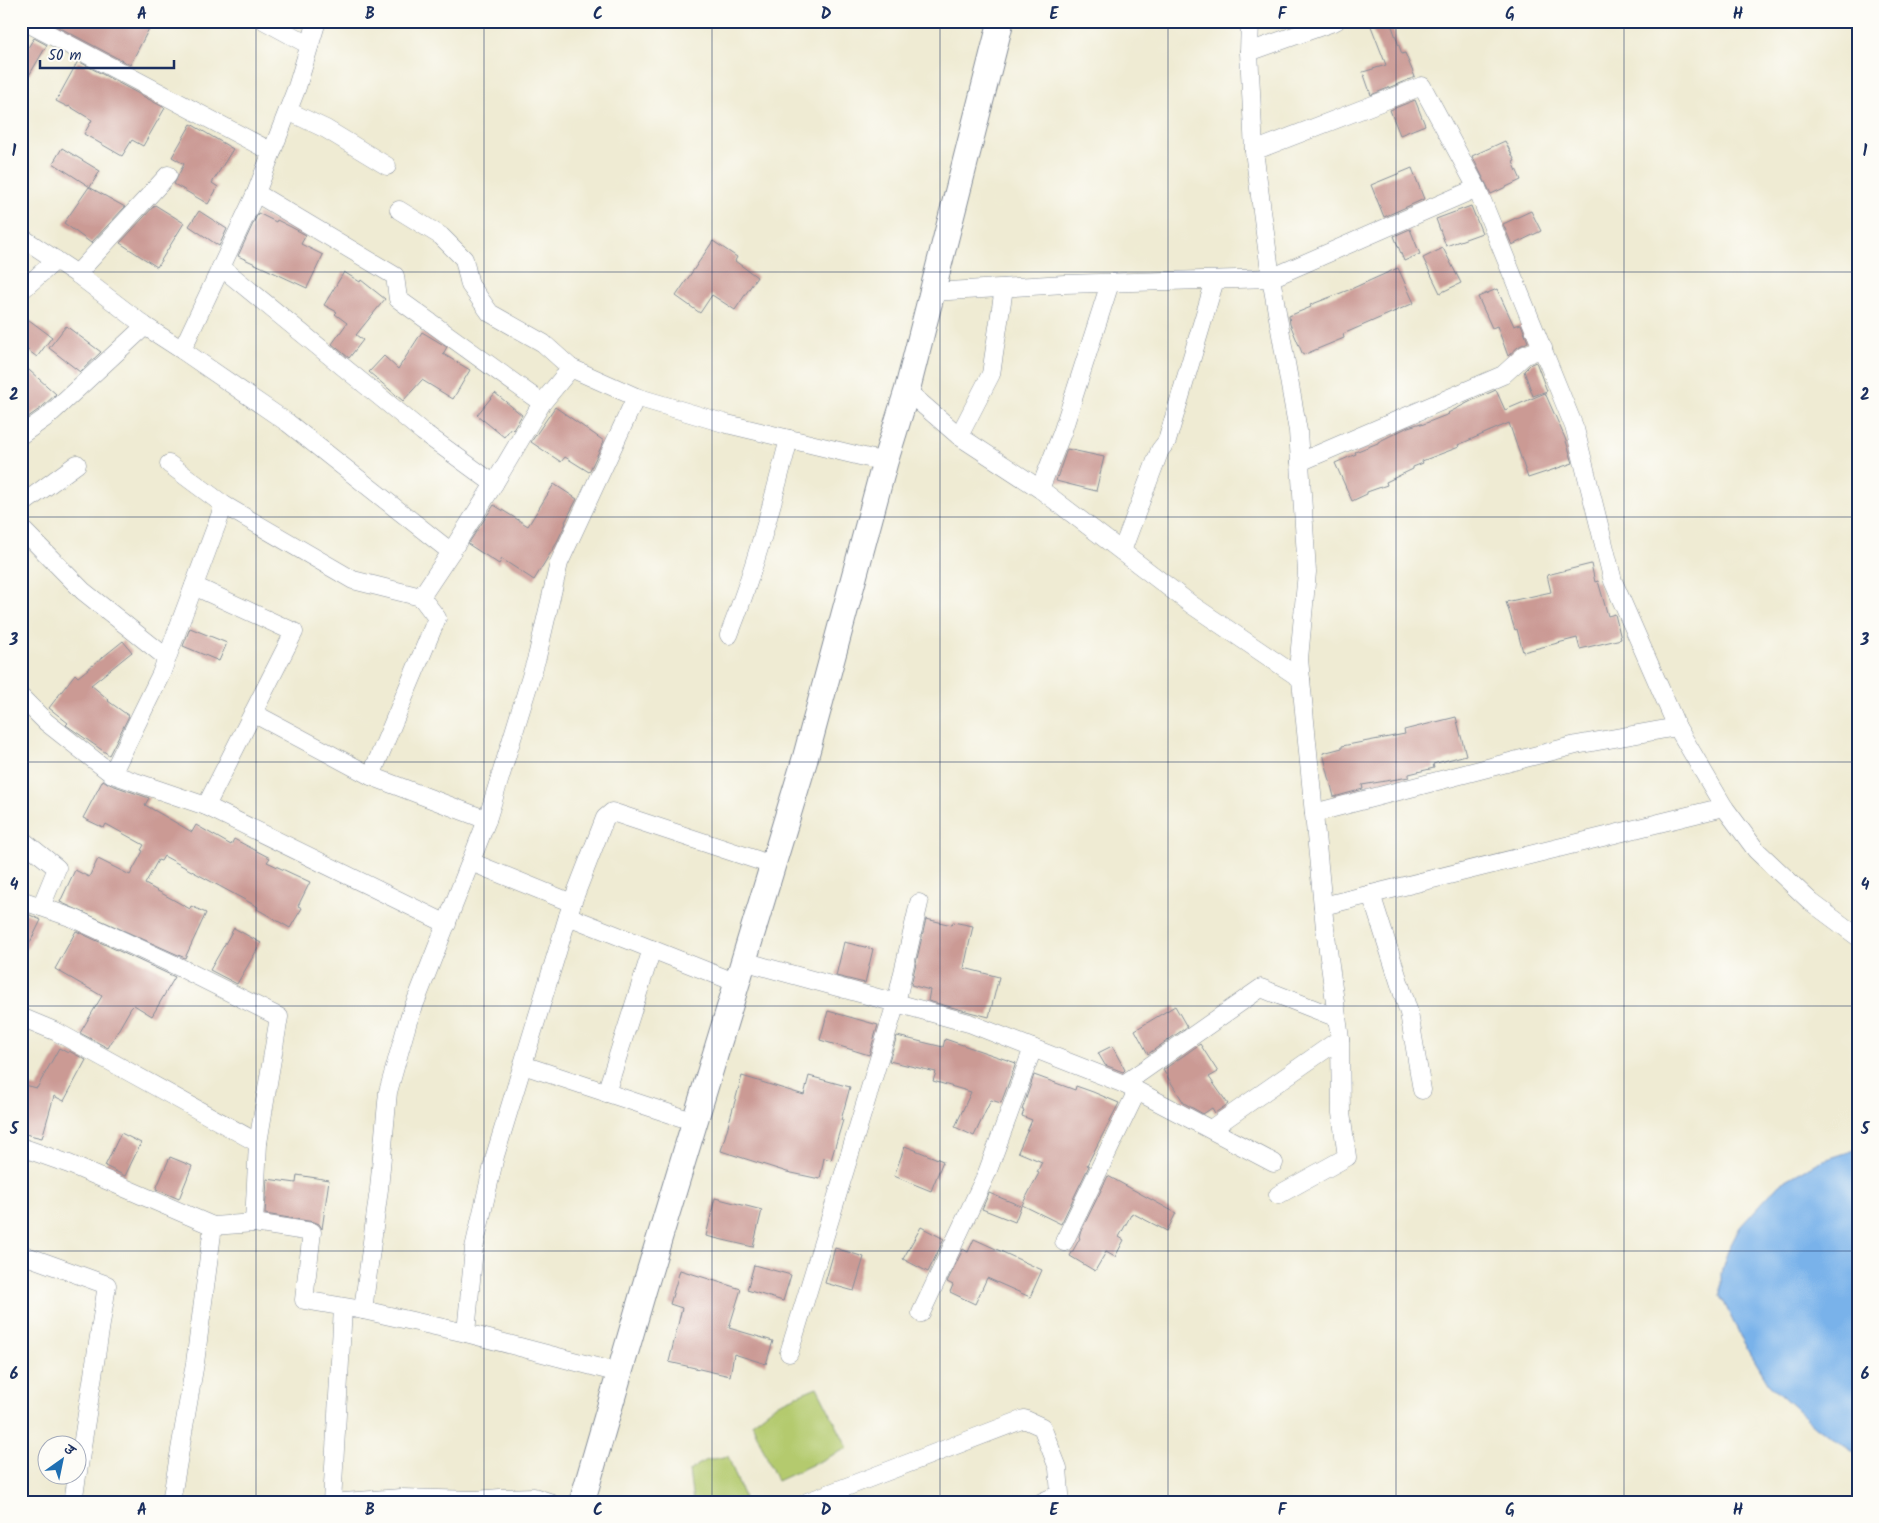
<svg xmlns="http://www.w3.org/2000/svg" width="1879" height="1523" viewBox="0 0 1879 1523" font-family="Kalam,'Playpen Sans Deva',sans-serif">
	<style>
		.green { fill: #b4ca6e; stroke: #687c66 }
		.water { fill: #79b2ea; stroke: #4a70a4 }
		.building { fill: #cb9a94 }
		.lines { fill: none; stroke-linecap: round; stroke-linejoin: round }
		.minor-casing { stroke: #858d98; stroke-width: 19 }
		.secondary-casing { stroke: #858d98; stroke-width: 27 }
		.minor { stroke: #fff; stroke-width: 18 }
		.secondary { stroke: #fff; stroke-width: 25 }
		.grid { fill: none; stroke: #1b2f5e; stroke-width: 1; stroke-opacity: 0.55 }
		.neatline { fill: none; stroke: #1b2f5e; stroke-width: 2 }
		.grid-label { font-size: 16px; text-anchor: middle; font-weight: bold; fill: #1b2f5e }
	</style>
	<rect width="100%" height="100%" fill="#fdfcf7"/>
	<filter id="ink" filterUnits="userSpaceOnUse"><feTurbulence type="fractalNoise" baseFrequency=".02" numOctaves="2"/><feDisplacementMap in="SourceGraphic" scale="10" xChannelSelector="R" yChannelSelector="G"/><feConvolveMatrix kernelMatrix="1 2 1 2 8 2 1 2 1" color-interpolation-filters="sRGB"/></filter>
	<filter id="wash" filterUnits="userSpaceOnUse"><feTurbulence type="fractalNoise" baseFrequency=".0096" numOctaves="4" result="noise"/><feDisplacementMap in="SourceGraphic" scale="20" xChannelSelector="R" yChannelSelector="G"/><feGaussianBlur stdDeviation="1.12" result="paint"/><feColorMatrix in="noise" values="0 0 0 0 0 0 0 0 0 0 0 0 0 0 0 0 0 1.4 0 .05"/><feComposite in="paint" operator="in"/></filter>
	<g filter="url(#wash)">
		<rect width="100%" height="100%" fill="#efebd3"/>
		<g class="green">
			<polygon points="817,1387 848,1448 777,1481 752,1423 778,1403"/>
			<polygon points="728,1456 744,1498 725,1502 693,1502 689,1471 704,1461"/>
		</g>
		<polygon class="water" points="1858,1149 1858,1452 1852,1451 1816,1427 1769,1384 1740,1336 1721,1296 1721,1273 1728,1250 1740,1227 1779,1184 1818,1162"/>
		<g id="blocks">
			<g class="building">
				<polygon points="47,21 153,21 130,65"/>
				<polygon points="1369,21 1390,21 1402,54 1405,53 1415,77 1371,95 1363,72 1386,65"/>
				<polygon points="34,38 47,45 21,89 21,59"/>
				<polygon points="78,61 165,108 143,146 132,140 122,156 84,134 92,120 69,106 68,107 56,101"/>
				<polygon points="1415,100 1425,125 1400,135 1390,110"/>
				<polygon points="191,124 233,149 212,183 218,187 208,204 174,184 184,164 172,157"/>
				<polygon points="1505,141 1515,161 1513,162 1521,180 1491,194 1472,156"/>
				<polygon points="62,148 100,171 90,187 53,163"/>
				<polygon points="1412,168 1424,199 1384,217 1371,185"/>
				<polygon points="89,187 125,207 91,243 64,223"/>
				<polygon points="155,205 184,223 157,267 120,243"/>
				<polygon points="1471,206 1482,233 1446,246 1436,219"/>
				<polygon points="199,211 227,229 219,246 189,226"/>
				<polygon points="1531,211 1541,231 1512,245 1503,224"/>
				<polygon points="258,213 276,222 277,220 291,227 306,235 301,244 323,255 307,288 238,256"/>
				<polygon points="1410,229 1420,254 1404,261 1394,236"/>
				<polygon points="713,241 737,257 735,261 757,277 735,310 712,295 700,313 676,296"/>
				<polygon points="1443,248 1461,283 1440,293 1423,258"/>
				<polygon points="1398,268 1414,303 1343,334 1344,338 1303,355 1290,324 1289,316 1311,307 1310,305 1351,289"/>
				<polygon points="344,272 360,282 361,280 385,299 356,335 363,340 349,358 332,344 347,323 335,314 337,312 324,305"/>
				<polygon points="1497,289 1514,326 1521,324 1528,342 1518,347 1508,356 1497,326 1492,328 1478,297"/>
				<polygon points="21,314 52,337 37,357 21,345"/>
				<polygon points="66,326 101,352 80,372 49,348"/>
				<polygon points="422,332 447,347 443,354 470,370 453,399 422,380 403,401 369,372 384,356 398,369"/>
				<polygon points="1536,362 1547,391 1533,396 1524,371 1531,364"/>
				<polygon points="21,363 56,394 41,408 21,422"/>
				<polygon points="1496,390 1505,410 1545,393 1565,438 1573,463 1528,478 1509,423 1458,445 1459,447 1422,461 1423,463 1413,467 1413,469 1386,482 1387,485 1367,492 1367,494 1352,501 1335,463 1356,454 1355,452 1378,443 1378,442 1408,427 1421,423 1421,425 1449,414 1448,413 1473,400"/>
				<polygon points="495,393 522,415 513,430 511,428 504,437 477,415"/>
				<polygon points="555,407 604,441 589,472 565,457 561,462 531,442"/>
				<polygon points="1067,449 1104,457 1096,491 1056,481"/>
				<polygon points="554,484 577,499 565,522 566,523 556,544 534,580 502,559 499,564 468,544 494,505 528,526"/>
				<polygon points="1591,564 1595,582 1598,581 1608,616 1615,614 1621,639 1580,649 1577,638 1523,652 1517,629 1515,630 1506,602 1551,592 1547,575"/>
				<polygon points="190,628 227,643 219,661 183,646"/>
				<polygon points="123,641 132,652 91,685 109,700 108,701 129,716 109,755 66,725 68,723 49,708 75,674 78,677"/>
				<polygon points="1456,717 1466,755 1433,764 1434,768 1409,774 1409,777 1362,785 1363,789 1334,797 1323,753 1342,748 1342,746 1405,734 1404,730"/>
				<polygon points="103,780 109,784 149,798 145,805 192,832 196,825 231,845 234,839 270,858 267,862 310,882 298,906 302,908 290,928 257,909 258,907 164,856 161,861 158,860 145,884 190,909 191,906 206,913 185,958 60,902 75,870 89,877 98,859 130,875 143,851 141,850 144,845 106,824 104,828 83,818"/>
				<polygon points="21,911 41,920 21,961"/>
				<polygon points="926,919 952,925 953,922 973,926 964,968 999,977 989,1017 928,1001 930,990 911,985"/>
				<polygon points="234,928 261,943 237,984 210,970"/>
				<polygon points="76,931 175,977 152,1016 134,1005 131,1008 108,1048 80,1033 102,996 55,969"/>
				<polygon points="844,942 873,949 865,983 836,976"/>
				<polygon points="1175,1006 1187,1027 1148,1054 1135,1030"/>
				<polygon points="828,1011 878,1025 869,1055 820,1040"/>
				<polygon points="897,1036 943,1047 945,1039 1016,1063 1001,1103 991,1100 974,1136 955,1127 971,1092 933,1081 936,1072 889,1061"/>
				<polygon points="1200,1044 1218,1072 1209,1077 1228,1104 1215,1113 1212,1108 1203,1114 1184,1103 1163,1070"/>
				<polygon points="1112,1046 1125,1070 1123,1072 1105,1065 1098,1053"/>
				<polygon points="59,1048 68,1053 69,1051 86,1060 64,1101 54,1096 42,1138 21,1133 21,1084 37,1088"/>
				<polygon points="1034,1075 1075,1090 1076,1086 1093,1092 1119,1103 1087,1165 1089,1166 1061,1224 1022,1205 1039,1173 1037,1172 1042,1162 1018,1152 1032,1120 1022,1116 1024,1110 1022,1110"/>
				<polygon points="742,1076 804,1095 809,1076 850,1087 841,1120 843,1120 831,1160 824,1158 820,1179 787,1172 721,1151"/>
				<polygon points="121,1133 141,1143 125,1176 105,1166"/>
				<polygon points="905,1146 943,1161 931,1191 894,1176"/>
				<polygon points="170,1157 192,1166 179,1199 156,1189"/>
				<polygon points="297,1175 329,1180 322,1229 319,1224 314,1222 265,1214 267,1179 296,1183"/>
				<polygon points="1108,1176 1176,1213 1167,1231 1132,1213 1119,1237 1124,1240 1115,1257 1106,1252 1095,1271 1070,1256 1080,1238 1079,1237 1080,1233"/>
				<polygon points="989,1193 1021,1206 1015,1222 982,1209"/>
				<polygon points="715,1198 762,1210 753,1247 706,1236"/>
				<polygon points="921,1227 944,1239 928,1272 903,1259"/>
				<polygon points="974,1239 1042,1270 1030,1297 987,1278 975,1304 950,1292 953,1285 947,1282 963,1249 968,1252"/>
				<polygon points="835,1248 864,1257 854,1291 825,1283"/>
				<polygon points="754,1265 791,1275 783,1301 747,1290"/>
				<polygon points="680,1270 741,1289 729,1328 773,1341 766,1364 734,1354 730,1376 669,1362 682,1308 670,1304"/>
			</g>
		</g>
	</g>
	<g filter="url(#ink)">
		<use href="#blocks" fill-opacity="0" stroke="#858d98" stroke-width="1"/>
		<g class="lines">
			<defs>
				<g id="minor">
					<polyline points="24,21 272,152"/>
					<polyline points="265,21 309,45"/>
					<polyline points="1249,52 1250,21"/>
					<polyline points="288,111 326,129 387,166"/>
					<polyline points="1254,151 1249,52 1336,21"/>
					<polyline points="256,193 395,276 398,299 542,403"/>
					<polyline points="399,210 441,236 464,259 470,285 490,313 543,343 571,368"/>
					<polyline points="21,237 77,274 145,326 182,350 288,423 451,552 494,484 542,403 571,368 636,397 727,424 885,462"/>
					<polyline points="221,267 423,432 494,484"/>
					<polyline points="77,274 168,175"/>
					<polyline points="21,291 56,260"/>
					<polyline points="932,292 1065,284 1271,278 1477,188"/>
					<polyline points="182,350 256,193 297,87 317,21"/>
					<polyline points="907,391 959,436 1040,489 1192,605 1301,679"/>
					<polyline points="21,435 48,416 145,326"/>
					<polyline points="959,436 991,374 1004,288"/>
					<polyline points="1300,462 1503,375 1525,355 1543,348"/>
					<polyline points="169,464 224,505 353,580 421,597 451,552"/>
					<polyline points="1040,489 1062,433 1110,283"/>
					<polyline points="21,505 77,464"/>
					<polyline points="21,528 83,591 167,658"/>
					<polyline points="1122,551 1160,450 1167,441 1215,280"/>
					<polyline points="194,586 294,632 253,713"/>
					<polyline points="421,597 437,618 371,776 487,820"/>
					<path d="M729,635c25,-63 43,-130 60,-196"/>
					<polyline points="21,697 46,722 112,774 206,806 447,924"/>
					<polyline points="112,774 161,674 224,505"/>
					<polyline points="206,806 253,713 371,776"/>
					<polyline points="1314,813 1576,745 1677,727"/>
					<polyline points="21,839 57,868 41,907"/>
					<polyline points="471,862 572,903"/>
					<polyline points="1371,894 1409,1013 1422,1090"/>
					<polyline points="21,900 73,918 177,966 279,1017 258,1143 254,1223"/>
					<polyline points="1323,906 1724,807"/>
					<polyline points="568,916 737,983"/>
					<polyline points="743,961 969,1023 1124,1084 1274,1163"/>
					<polyline points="21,1017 57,1032 258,1143"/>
					<polyline points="523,1065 695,1122"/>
					<polyline points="1124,1084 1261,988 1337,1018"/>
					<polyline points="606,1093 652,949"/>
					<polyline points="1211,1129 1340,1039"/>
					<polyline points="21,1147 69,1164 213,1226 254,1223 312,1232 304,1300 363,1310 466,1333 619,1373"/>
					<polyline points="1278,1195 1347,1157 1341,1113 1340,1039 1325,928 1299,659 1307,572 1298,431 1271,278 1254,151 1422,86 1477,188 1575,429 1613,581 1677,727 1724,807 1756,850 1811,902 1858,937"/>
					<polyline points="1064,1242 1137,1091"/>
					<polyline points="21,1254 107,1285 78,1472"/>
					<polyline points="363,1310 379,1189 388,1092 408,1021 487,820 537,657 559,563 636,397"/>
					<polyline points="921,1313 987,1173 1033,1048"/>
					<polyline points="466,1333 474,1248 495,1156 572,903 605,818 612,812 772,865"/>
					<polyline points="789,1353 896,1003 919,903"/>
					<polyline points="73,1502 77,1476"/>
					<polyline points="171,1502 195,1363 213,1226"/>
					<polyline points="332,1502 343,1308"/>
					<polyline points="343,1502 401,1498 476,1500 500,1498 534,1497 549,1502"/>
					<polyline points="807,1502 1024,1419 1042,1427 1058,1468 1060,1494 1042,1502"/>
				</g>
				<polyline id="secondary" points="582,1502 644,1289 805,759 885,462 907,391 1001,21"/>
			</defs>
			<use href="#minor" class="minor-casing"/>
			<use href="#secondary" class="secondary-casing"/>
			<use href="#minor" class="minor"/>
			<use href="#secondary" class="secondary"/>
		</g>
	</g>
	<path class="grid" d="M256,21v1481M484,21v1481M712,21v1481M940,21v1481M1168,21v1481M1396,21v1481M1624,21v1481M21,272h1837M21,517h1837M21,762h1837M21,1006h1837M21,1251h1837"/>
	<rect width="1879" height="1523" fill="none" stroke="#fdfcf7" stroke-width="55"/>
	<g transform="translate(62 1460) rotate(33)"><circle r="24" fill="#fdfcf7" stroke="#a3aaba"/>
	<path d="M0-4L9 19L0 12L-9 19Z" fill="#1f6fb2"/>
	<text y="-8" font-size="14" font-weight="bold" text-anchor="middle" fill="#1b2f5e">उ</text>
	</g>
	<path d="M40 60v8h134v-8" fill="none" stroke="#1b2f5e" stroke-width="2.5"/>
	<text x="48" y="60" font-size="15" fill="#1b2f5e" stroke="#fdfcf7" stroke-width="4" paint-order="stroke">50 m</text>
	<rect x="28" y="28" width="1824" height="1468" class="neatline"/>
	<g class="grid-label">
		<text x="142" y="19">A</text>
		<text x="370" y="19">B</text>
		<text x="598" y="19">C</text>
		<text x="826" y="19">D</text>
		<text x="1054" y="19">E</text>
		<text x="1282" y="19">F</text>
		<text x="1510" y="19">G</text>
		<text x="1738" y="19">H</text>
		<text x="14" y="156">1</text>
		<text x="1865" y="156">1</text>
		<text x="14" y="400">2</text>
		<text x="1865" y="400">2</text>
		<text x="14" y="645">3</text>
		<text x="1865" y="645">3</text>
		<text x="14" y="890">4</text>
		<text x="1865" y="890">4</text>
		<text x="14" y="1134">5</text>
		<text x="1865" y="1134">5</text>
		<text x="14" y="1379">6</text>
		<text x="1865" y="1379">6</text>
		<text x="142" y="1515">A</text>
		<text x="370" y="1515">B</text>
		<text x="598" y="1515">C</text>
		<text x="826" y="1515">D</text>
		<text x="1054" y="1515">E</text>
		<text x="1282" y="1515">F</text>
		<text x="1510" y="1515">G</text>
		<text x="1738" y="1515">H</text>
	</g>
</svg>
